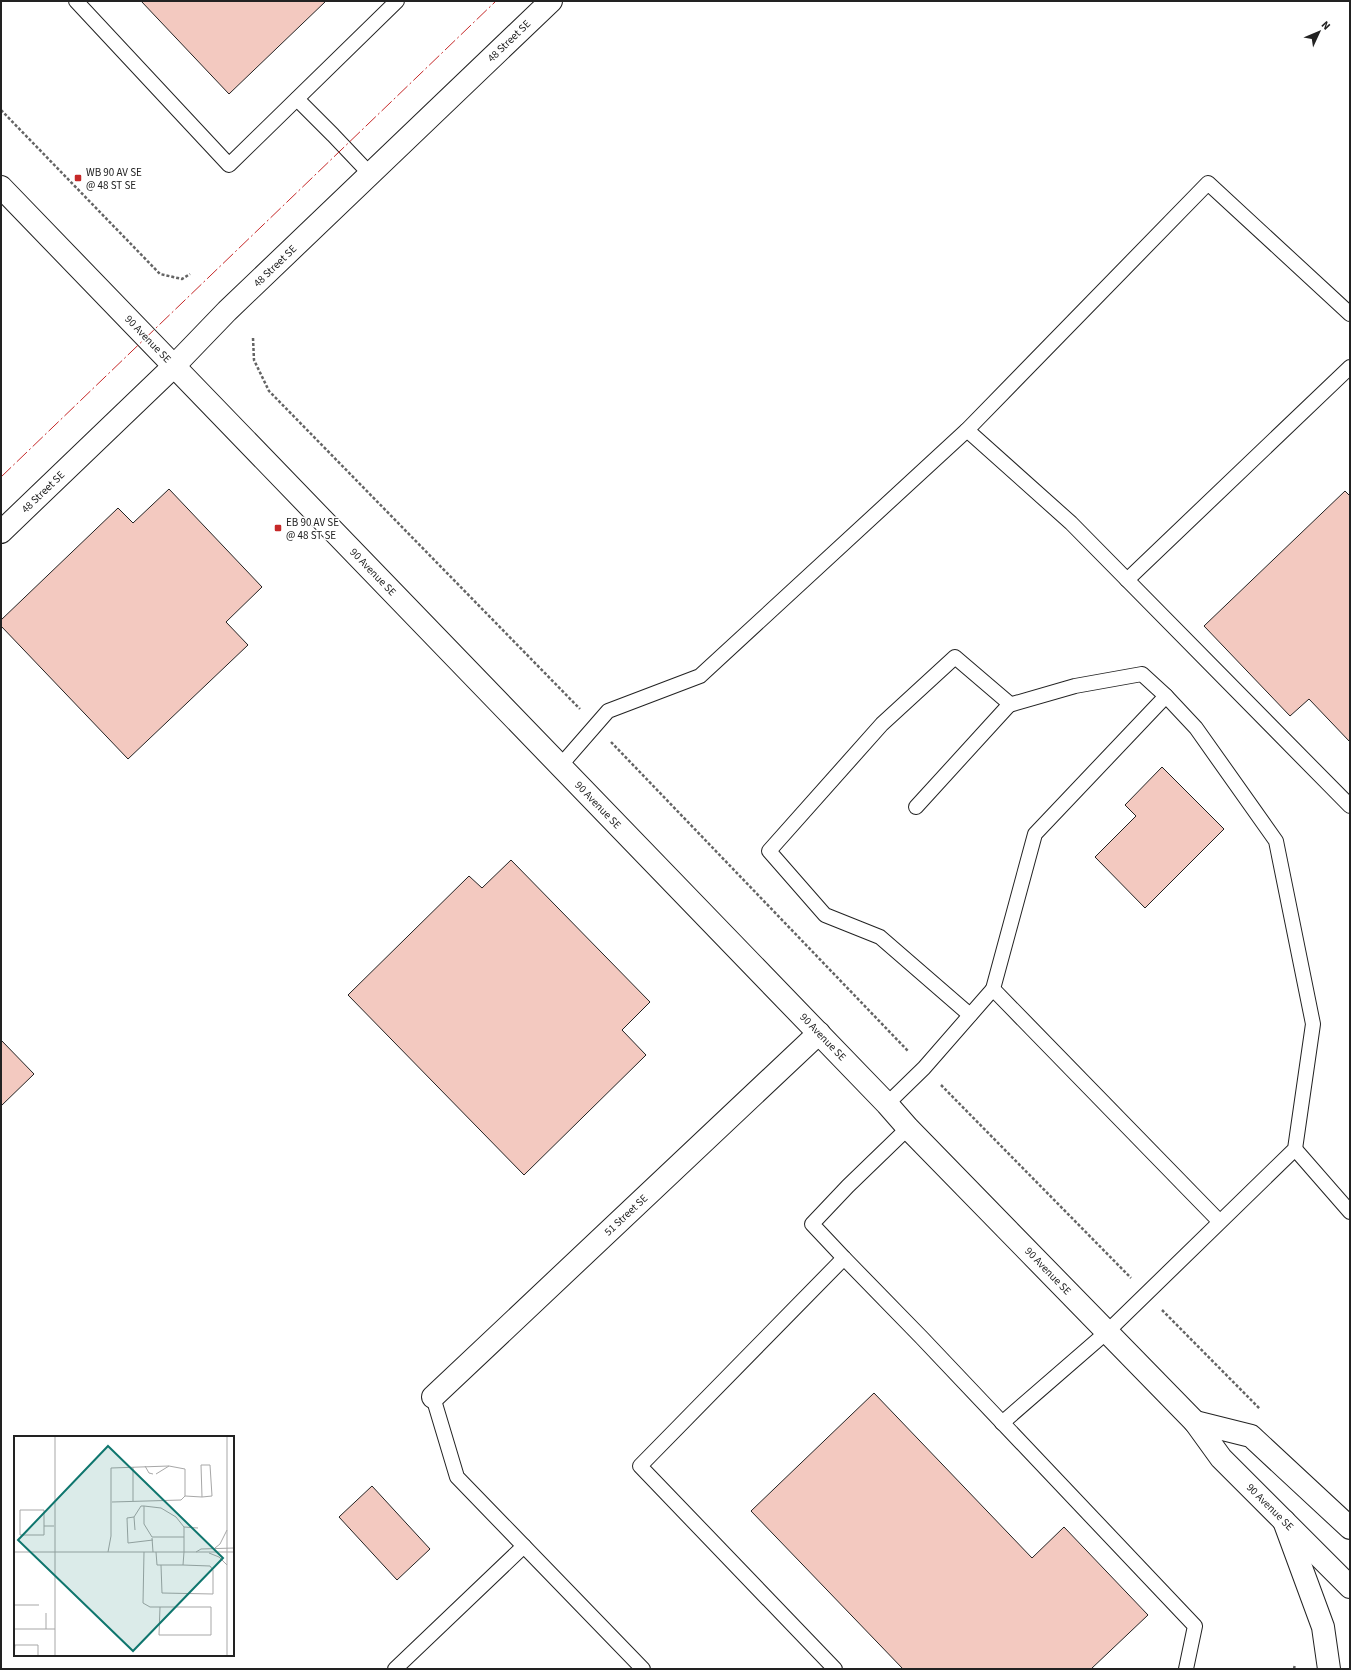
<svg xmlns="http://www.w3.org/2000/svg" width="1351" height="1670" viewBox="0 0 1351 1670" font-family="'Source Sans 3',sans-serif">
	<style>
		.building { fill: #f3c9c0; stroke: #222 }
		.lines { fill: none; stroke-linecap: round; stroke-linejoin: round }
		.service-casing { stroke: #222; stroke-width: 16 }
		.minor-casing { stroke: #222; stroke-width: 24 }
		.tertiary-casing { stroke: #222; stroke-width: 24 }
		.secondary-casing { stroke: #222; stroke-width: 24 }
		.path { stroke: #646464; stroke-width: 2.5; stroke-dasharray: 3 2; stroke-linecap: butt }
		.service { stroke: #fff; stroke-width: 14 }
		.minor { stroke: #fff; stroke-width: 22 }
		.tertiary { stroke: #fff; stroke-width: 22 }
		.secondary { stroke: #fff; stroke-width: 22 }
		.power { stroke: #c62828; stroke-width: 1; stroke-dasharray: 14 3 2 3; stroke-linecap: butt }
		.poi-dot { fill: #c62828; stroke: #fff; stroke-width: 1.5 }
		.labels { text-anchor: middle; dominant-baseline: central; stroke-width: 3; stroke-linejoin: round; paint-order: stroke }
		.street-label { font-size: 11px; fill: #222; stroke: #fff }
		.poi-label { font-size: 11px; fill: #222; stroke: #fff; text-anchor: start }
		.inset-road { fill: none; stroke: #a7a7a7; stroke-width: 1 }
		.view { fill: #0f766e; fill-opacity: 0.15; stroke: #0f766e; stroke-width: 2 }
		.inset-edge { fill: none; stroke: #222; stroke-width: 2 }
	</style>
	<rect width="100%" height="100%" fill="#fff"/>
	<g class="building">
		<polygon points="141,1 326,1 229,94"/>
		<polygon points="169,489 262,587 226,622 248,645 128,759 1,626 1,620 118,508 133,523"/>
		<polygon points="1345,491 1350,496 1350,742 1309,699 1290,716 1204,626"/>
		<polygon points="1162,767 1224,829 1145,908 1095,857 1136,816 1125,805"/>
		<polygon points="511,860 650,1002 622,1030 646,1055 524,1175 348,995 469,876 482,888"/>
		<polygon points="1,1040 34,1074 1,1106"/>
		<polygon points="874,1393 1032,1558 1064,1527 1148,1615 1091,1669 903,1669 751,1511"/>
		<polygon points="372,1486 430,1549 397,1580 339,1517"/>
	</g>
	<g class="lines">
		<defs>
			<g id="service">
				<polyline points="76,1 229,165 397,1"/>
				<polyline points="297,99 333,135 370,174"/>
				<polyline points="967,430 1071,523 1350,806"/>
				<polyline points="1127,580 1350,367"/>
				<polyline points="1009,705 1075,686 1142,674 1166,696"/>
				<polyline points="560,766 608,711 700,676 967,430 1208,183 1350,314"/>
				<polyline points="916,807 1010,704 955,657 882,724 769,851 825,915 880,937 970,1015"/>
				<polyline points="887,1104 924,1068 993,989"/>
				<polyline points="1295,1149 1350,1212"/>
				<polyline points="844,1258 812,1224 848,1186 908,1128"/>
				<polyline points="433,1397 457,1477 643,1669"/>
				<polyline points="1002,1423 1108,1331 1295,1149 1313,1024 1276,841 1196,728 1166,696 1035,834 993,989 1220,1222"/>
				<polyline points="395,1669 524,1546"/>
				<polyline points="835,1669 640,1466 844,1258 922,1338 1195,1626 1186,1669"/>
			</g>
			<g id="minor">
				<polyline points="1,532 174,366 227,311 551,1"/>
				<polyline points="433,1397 819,1033"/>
			</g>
			<g id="tertiary">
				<polyline points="1,187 887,1104 908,1128 1195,1422 1221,1458 1350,1587"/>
				<polyline points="1195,1422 1251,1436 1350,1528"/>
			</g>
			<polyline id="secondary" points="1284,1521 1323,1627 1329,1669"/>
		</defs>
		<use href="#service" class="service-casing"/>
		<use href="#minor" class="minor-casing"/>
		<use href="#tertiary" class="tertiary-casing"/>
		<use href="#secondary" class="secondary-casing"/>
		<g class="path">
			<polyline points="1,110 160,274 182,279 190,274"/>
			<polyline points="253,338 254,360 269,391 580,709"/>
			<polyline points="611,742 908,1051"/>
			<polyline points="941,1085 1131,1278"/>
			<polyline points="1162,1310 1260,1409"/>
			<polyline points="1294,1669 1295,1664"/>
		</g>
		<use href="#service" class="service"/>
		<use href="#minor" class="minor"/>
		<use href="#tertiary" class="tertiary"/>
		<use href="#secondary" class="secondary"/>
		<polyline class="power" points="1,477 496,1"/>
	</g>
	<g class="poi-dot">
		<rect x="74" y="174" width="8" height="8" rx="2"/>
		<rect x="274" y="524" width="8" height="8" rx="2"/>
	</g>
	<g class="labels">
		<g class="street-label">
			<text transform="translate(509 41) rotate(-44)">48 Street SE</text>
			<text transform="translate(275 266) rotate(-44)">48 Street SE</text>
			<text transform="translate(148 339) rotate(46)">90 Avenue SE</text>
			<text transform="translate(43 492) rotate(-44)">48 Street SE</text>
			<text transform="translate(373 572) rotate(46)">90 Avenue SE</text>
			<text transform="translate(598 805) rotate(46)">90 Avenue SE</text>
			<text transform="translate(823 1037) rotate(46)">90 Avenue SE</text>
			<text transform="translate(626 1215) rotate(-43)">51 Street SE</text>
			<text transform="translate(1048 1271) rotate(46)">90 Avenue SE</text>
			<text transform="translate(1270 1507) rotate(45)">90 Avenue SE</text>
		</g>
		<g class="poi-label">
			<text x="86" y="172">WB 90 AV SE<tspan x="86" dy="13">@ 48 ST SE</tspan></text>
			<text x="286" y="522">EB 90 AV SE<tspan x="286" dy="13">@ 48 ST SE</tspan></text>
		</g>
	</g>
	<g transform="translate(14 1436)">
		<rect width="220" height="220" fill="#fff"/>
		<path class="inset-road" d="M213,0v220M220,0v13M131,30l4,7 4,1M142,38l13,-8M171,60l17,1 10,-1 -2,-31h-9l1,32M119,65v-34M120,81l7,-11h3M30,90v-16h-24v25h24v-9h10M170,91l14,1M121,94l-1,-13 -7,1 1,25 25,-3M138,102l1,14M201,112l5,-4 7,-14M0,116h220M94,116l3,-16v-68l58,-2 16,3v27l-4,4 -69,2M130,116l-1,51 7,4h61v28h-52l1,-28M142,116l1,13h4M182,116l5,-3 33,-1M195,117l10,4 8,8M169,129h-22l1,28 51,1v-24l-3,-4 -27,-1 1,-13v-25l-8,-10 -15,-9 -17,-2v18l8,13h32M0,169h25M32,177v16M0,193h41M0,220l1,-11h23v11M41,220v-220"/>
		<path class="view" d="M94,10l115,112 -90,93 -115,-111z"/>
		<rect width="220" height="220" class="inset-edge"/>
	</g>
	<rect width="1351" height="1670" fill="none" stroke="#222222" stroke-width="4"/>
	<g transform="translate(1319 32) rotate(46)" stroke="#ffffff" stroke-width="3" paint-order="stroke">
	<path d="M0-3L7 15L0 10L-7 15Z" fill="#222222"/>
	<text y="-6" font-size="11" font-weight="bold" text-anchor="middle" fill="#222222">N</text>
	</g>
</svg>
